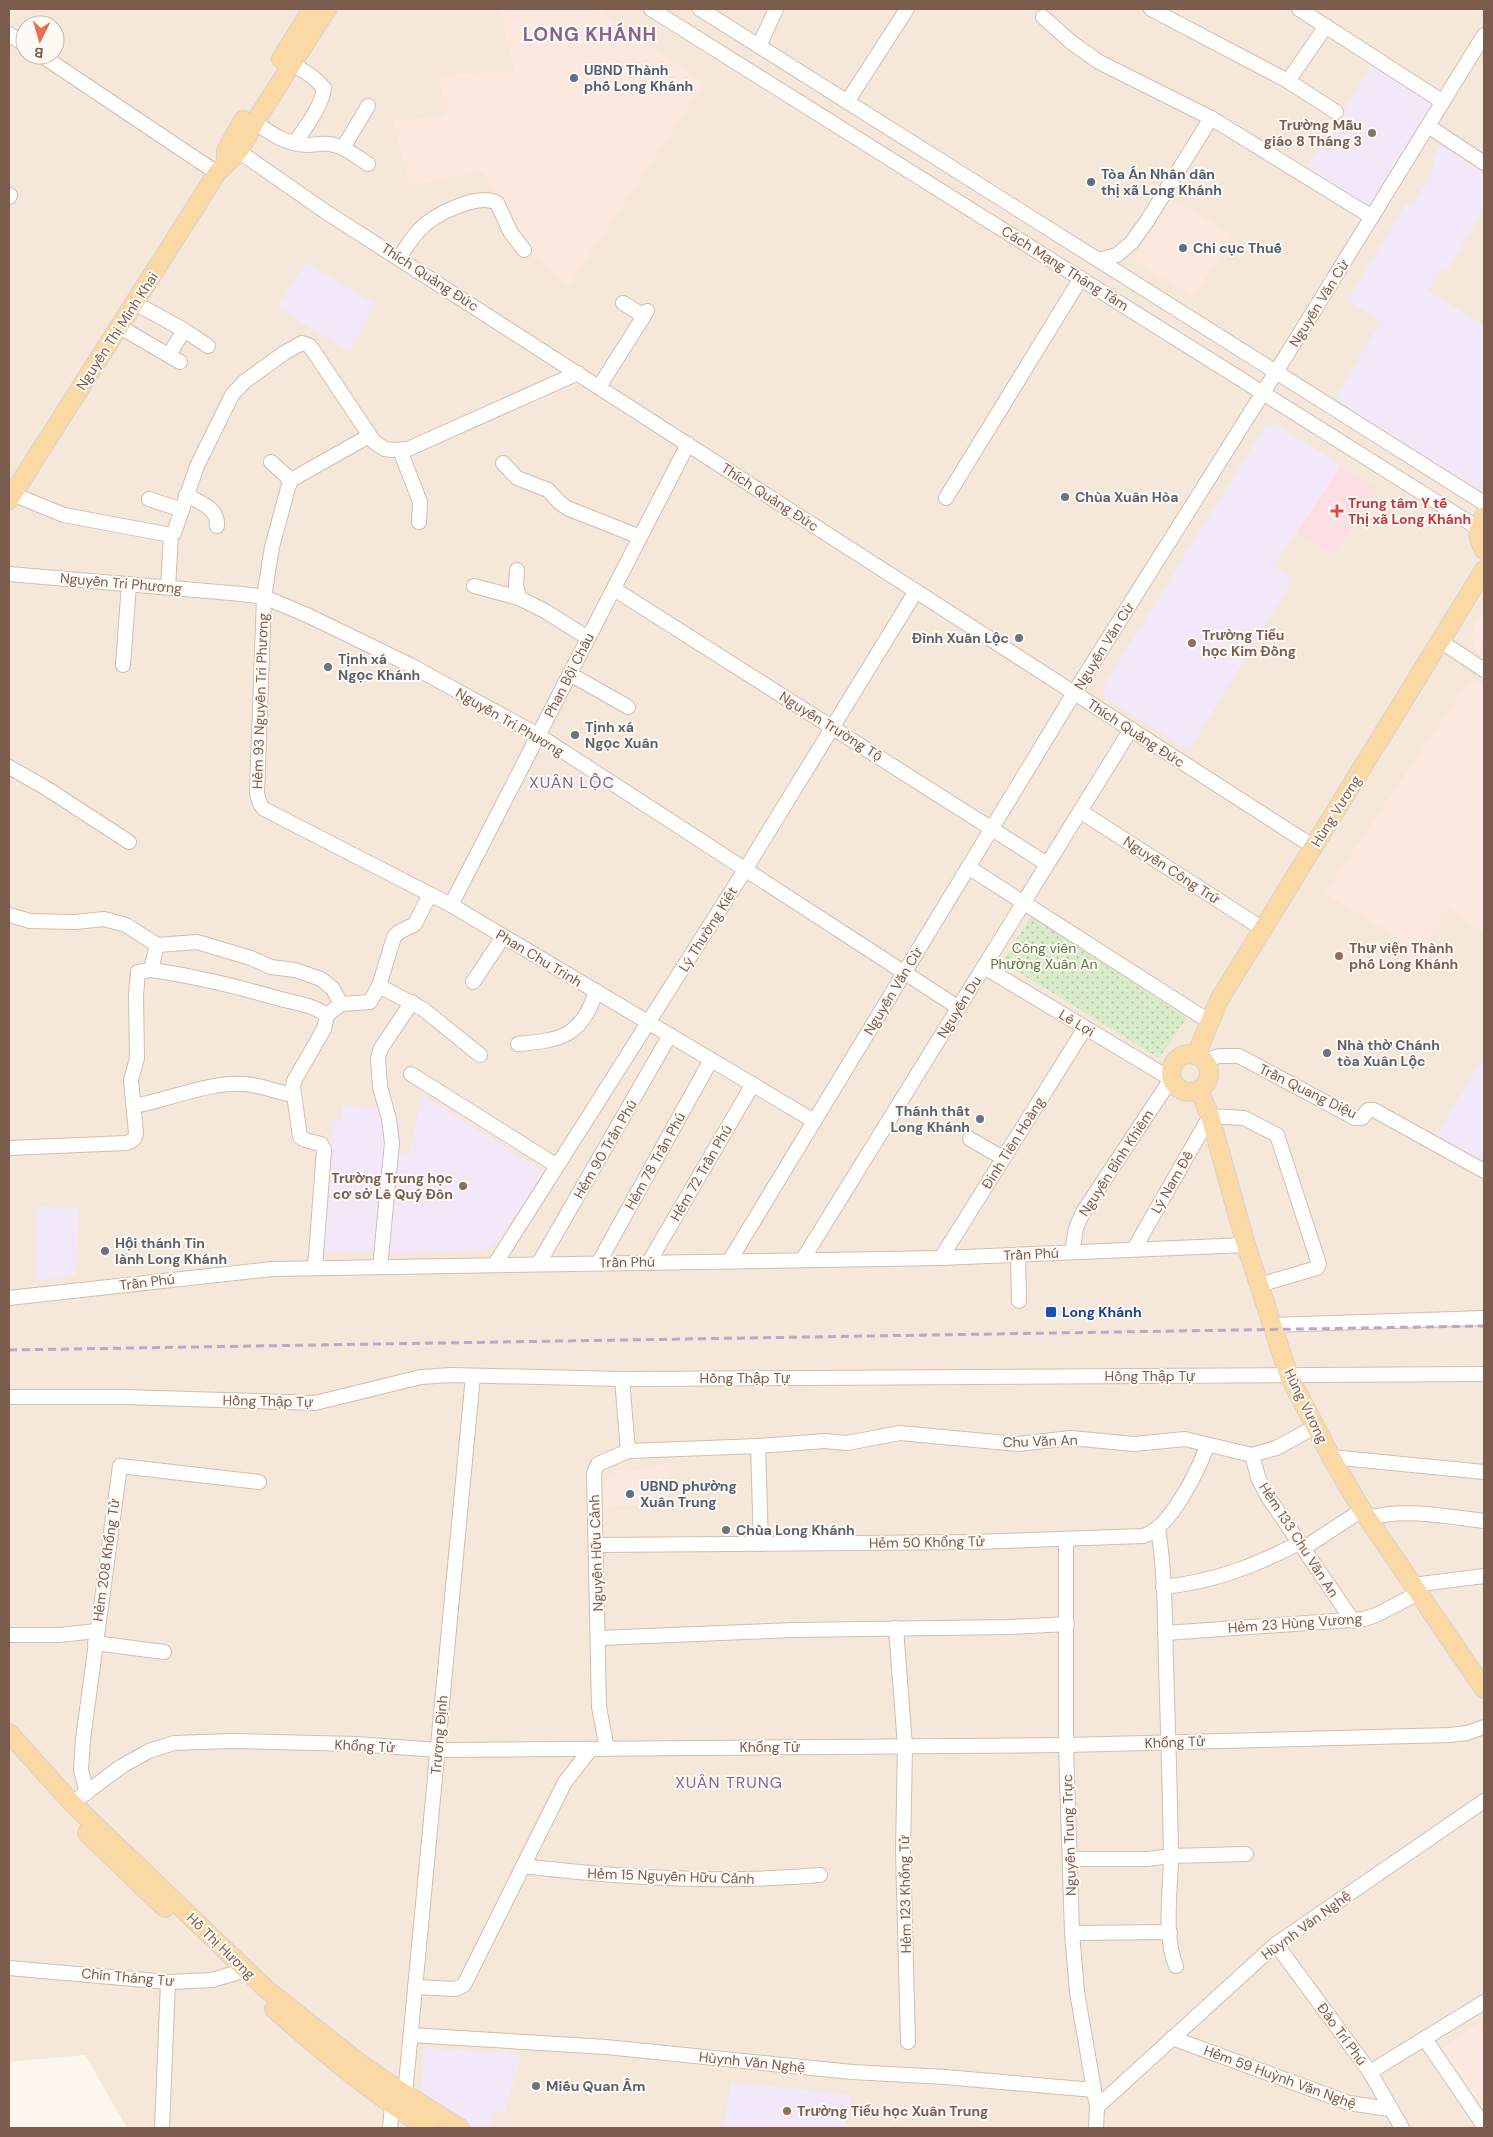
<svg xmlns="http://www.w3.org/2000/svg" width="1493" height="2137" viewBox="0 0 1493 2137" font-family="'DM Sans',sans-serif">
	<style>
		.residential { fill: #f5e8da; fill-rule: evenodd }
		.commercial { fill: #fde8e0 }
		.education { fill: #f3e8fa }
		.medical { fill: #fbdfe3 }
		.park { fill: url(#park-dots) }
		.lines { fill: none; stroke-linecap: round; stroke-linejoin: round }
		.minor-casing { stroke: #d1beb0; stroke-width: 16 }
		.major-casing { stroke: #dad1cd; stroke-width: 20 }
		.minor { stroke: #fff; stroke-width: 14 }
		.major { stroke: #fbd9a5; stroke-width: 18 }
		.rail { stroke: #b9a8c9; stroke-width: 3; stroke-dasharray: 8 5; stroke-linecap: butt }
		.service-dot { fill: #5c6f8a; stroke: #fffaf3; stroke-width: 2 }
		.education-dot { fill: #8d6e63; stroke: #fffaf3; stroke-width: 2 }
		.worship-dot { fill: #6b7280; stroke: #fffaf3; stroke-width: 2 }
		.health-dot { fill: #e0444e; stroke: #fffaf3; stroke-width: 2 }
		.transit-dot { fill: #1a4fb4; stroke: #fffaf3; stroke-width: 2 }
		.labels { text-anchor: middle; dominant-baseline: central; stroke-width: 4; stroke-linejoin: round; paint-order: stroke }
		.service-label { font-size: 14px; font-weight: bold; fill: #4e5e75; stroke: #fffaf3; text-anchor: start }
		.education-label { font-size: 14px; font-weight: bold; fill: #785e54; stroke: #fffaf3; text-anchor: start }
		.street-label { font-size: 14px; fill: #7a5c4d; stroke: #fffaf3 }
		.worship-label { font-size: 14px; font-weight: bold; fill: #5b616d; stroke: #fffaf3; text-anchor: start }
		.health-label { font-size: 14px; font-weight: bold; fill: #be3a42; stroke: #fffaf3; text-anchor: start }
		.park-label { font-size: 14px; fill: #537a41; stroke: #fffaf3 }
		.transit-label { font-size: 14px; font-weight: bold; fill: #164399; stroke: #fffaf3; text-anchor: start }
		.quarter-label { font-size: 16px; letter-spacing: 1px; fill: #846695; stroke: #fffaf3 }
		.district-label { font-size: 19px; font-weight: bold; letter-spacing: 1px; fill: #846695; stroke: #fffaf3 }
	</style>
	<defs>
		<pattern id="park-dots" width="8" height="8" patternUnits="userSpaceOnUse" patternTransform="scale(1.25)"><rect width="8" height="8" fill="#d8ecc9"/><path d="M2 2h.1M6 6h.1" fill="none" stroke="#b4c2a5" stroke-width="1.8" stroke-linecap="round"/></pattern>
	</defs>
	<rect width="100%" height="100%" fill="#fdf6ec"/>
	<path class="residential" d="M9,9h1475v2119h-1357l-42,-73 -76,7zM25,25h30v30h-30z"/>
	<g class="commercial">
		<polygon points="498,9 597,9 704,84 568,287 539,259 524,240 483,172 410,185 393,121 446,115 439,76 515,70"/>
		<polygon points="1172,199 1232,235 1194,297 1134,261"/>
		<polygon points="1484,609 1484,657 1478,653 1472,637 1474,625"/>
		<polygon points="1471,678 1484,686 1484,934 1449,908 1415,967 1398,938 1325,893"/>
		<polygon points="667,1465 668,1504 604,1507 603,1487 605,1480 621,1472"/>
		<polygon points="1484,2020 1484,2124 1435,2053"/>
	</g>
	<g class="education">
		<polygon points="1378,56 1439,95 1366,209 1305,171"/>
		<polygon points="1443,141 1484,165 1484,209 1447,271 1441,268 1428,290 1484,326 1484,487 1467,483 1335,399 1381,321 1347,300 1406,205 1414,203 1435,166 1432,159"/>
		<polygon points="306,262 375,304 349,352 278,307"/>
		<polygon points="1276,424 1341,466 1274,565 1293,579 1189,750 1105,698 1103,687 1266,425"/>
		<polygon points="1484,1056 1484,1165 1435,1138"/>
		<polygon points="422,1095 543,1172 527,1200 494,1244 481,1251 386,1253 395,1153 410,1153"/>
		<polygon points="342,1105 380,1109 388,1137 374,1251 315,1253 321,1228 333,1120 341,1120"/>
		<polygon points="36,1206 78,1208 76,1275 36,1281"/>
		<polygon points="424,2048 521,2054 505,2112 493,2111 490,2128 477,2128 421,2095"/>
		<polygon points="731,2082 851,2095 845,2128 724,2128"/>
	</g>
	<polygon class="medical" points="1341,466 1377,488 1333,556 1297,533"/>
	<polygon class="park" points="1031,916 1187,1018 1159,1058 1002,962"/>
	<g class="lines">
		<defs>
			<g id="minor">
				<polyline points="651,9 1478,528"/>
				<polyline points="700,9 1484,503"/>
				<polyline points="1151,9 1288,81 1336,112"/>
				<polyline points="1299,9 1443,102"/>
				<polyline points="1043,17 1071,42 1099,62 1211,118 1372,217"/>
				<polyline points="9,34 25,45"/>
				<polyline points="759,46 776,9"/>
				<polyline points="41,55 217,173"/>
				<path d="M292,63l22,15 10,10c-2,19 -19,39 -29,55"/>
				<polyline points="1288,81 1326,26"/>
				<polyline points="847,102 907,9"/>
				<path d="M255,122c16,12 31,22 52,23 9,0 19,-3 27,0 13,3 23,12 34,19"/>
				<polyline points="1428,126 1484,163"/>
				<polyline points="231,146 326,212 1314,847"/>
				<polyline points="343,148 368,106"/>
				<polyline points="9,197 10,195"/>
				<path d="M399,257c7,-9 13,-19 21,-28 14,-14 58,-37 77,-26l14,30 13,17"/>
				<polyline points="1098,260 1117,255 1132,242 1147,221 1211,118"/>
				<polyline points="135,303 184,330 208,346"/>
				<polyline points="623,303 644,316"/>
				<polyline points="120,327 180,362"/>
				<polyline points="169,355 184,330"/>
				<polyline points="599,387 647,311"/>
				<polyline points="369,436 291,480 288,488 272,547 264,597 257,793 260,804 264,809 451,905 814,1121"/>
				<polyline points="400,450 420,502 419,522"/>
				<polyline points="271,462 291,480"/>
				<polyline points="503,463 517,478 548,490 559,502 567,508 640,537"/>
				<polyline points="12,494 64,515 171,535 174,533 197,466 232,395 244,382 284,353 302,343 310,346 374,442 385,449 392,450 408,449 578,373"/>
				<path d="M186,495c15,8 32,13 31,31"/>
				<polyline points="946,498 1081,278"/>
				<polyline points="149,499 182,510"/>
				<polyline points="517,570 516,585 519,598"/>
				<polyline points="9,574 242,594 264,597 307,615 410,665 538,735 959,1008"/>
				<polyline points="474,586 519,598 545,611 588,638"/>
				<polyline points="168,587 171,535"/>
				<polyline points="614,589 1047,864"/>
				<polyline points="1440,641 1484,670"/>
				<polyline points="123,665 129,584"/>
				<polyline points="570,674 628,707"/>
				<polyline points="9,767 46,788 129,842"/>
				<polyline points="1080,811 1263,929"/>
				<polyline points="968,867 1210,1022"/>
				<polyline points="451,905 688,444"/>
				<polyline points="9,915 30,921 75,922 104,919 126,925 157,945 197,942 251,958 271,967 295,970 321,979 333,989 341,1004 327,1015 324,1029 294,1081 293,1087 300,1137 305,1140 321,1144 324,1150 315,1268"/>
				<polyline points="984,967 1171,1079 1083,1212 1076,1228 1072,1252"/>
				<polyline points="151,970 157,945"/>
				<polyline points="473,982 503,937"/>
				<polyline points="379,986 423,1009 480,1055"/>
				<polyline points="341,1004 370,1002 379,986 394,937 399,932 415,924 430,894"/>
				<path d="M518,1044c43,-4 64,-7 78,-53"/>
				<polyline points="1205,1061 1219,1056 1239,1056 1355,1118 1362,1118 1368,1110 1374,1110 1484,1171"/>
				<polyline points="411,1074 557,1166"/>
				<path d="M134,1106c32,-6 79,-25 110,-22 16,1 33,8 49,11"/>
				<polyline points="970,1139 1003,1158"/>
				<path d="M9,1148l117,-5c6,-2 9,-3 10,-10l-5,-53 6,-22 -1,-63 2,-23 13,-2c43,6 84,16 126,28 21,6 31,5 50,17"/>
				<polyline points="1134,1249 1210,1116 1244,1118 1277,1135 1319,1264 1317,1268 1259,1285"/>
				<polyline points="1018,1255 1019,1301"/>
				<polyline points="941,1258 1085,1028"/>
				<polyline points="803,1259 1131,729"/>
				<polyline points="730,1260 1074,693 1276,372 1484,35"/>
				<polyline points="599,1262 711,1060"/>
				<polyline points="649,1262 753,1084"/>
				<polyline points="539,1263 670,1035"/>
				<polyline points="495,1264 745,870 916,591"/>
				<polyline points="380,1267 392,1143 389,1119 380,1087 378,1058 381,1048 412,1002"/>
				<polyline points="9,1298 272,1269 941,1258 1246,1245"/>
				<polyline points="1272,1325 1484,1318"/>
				<polyline points="9,1397 126,1397 315,1403 421,1377 451,1375 622,1379 1484,1374"/>
				<polyline points="758,1446 825,1441 847,1443 900,1433 1018,1444 1071,1438 1134,1444 1185,1439 1252,1455 1276,1448 1315,1427"/>
				<polyline points="628,1451 758,1446 761,1544"/>
				<polyline points="1252,1455 1259,1480 1268,1497 1353,1621"/>
				<polyline points="1331,1457 1484,1472"/>
				<path d="M1367,1518c39,-10 78,-2 117,3"/>
				<path d="M1158,1528c7,44 7,91 8,136 2,63 4,126 5,190 0,34 -8,81 5,112"/>
				<polyline points="1066,1539 1066,1745 1072,1933 1077,1992 1097,2107 1096,2128"/>
				<path d="M596,1545l377,-3 170,-6c27,-7 55,-65 64,-90"/>
				<polyline points="1304,1548 1362,1510"/>
				<polyline points="1413,1585 1484,1576"/>
				<path d="M1163,1587c50,-5 92,-21 136,-44"/>
				<polyline points="896,1628 905,1746 903,1851 908,2042"/>
				<polyline points="1165,1633 1364,1619 1376,1615 1419,1593"/>
				<polyline points="9,1635 59,1635 97,1631"/>
				<polyline points="599,1638 795,1630 1009,1627 1067,1624"/>
				<polyline points="95,1643 164,1652"/>
				<polyline points="607,1749 599,1707 594,1473 598,1464 628,1451 622,1379"/>
				<polyline points="87,1793 81,1770 83,1739 120,1466 259,1482"/>
				<polyline points="72,1803 122,1766 149,1751 174,1743 231,1741 356,1744 438,1750 1066,1745 1450,1735 1467,1733 1484,1727"/>
				<polyline points="1070,1859 1147,1859 1171,1856 1246,1854"/>
				<path d="M523,1866c99,12 198,18 297,9"/>
				<polyline points="1072,1933 1170,1932"/>
				<polyline points="1276,1944 1370,2072 1402,2128"/>
				<polyline points="9,1968 168,1982 212,1980 246,1970"/>
				<polyline points="415,1987 455,1989 464,1985 565,1782 591,1749"/>
				<polyline points="411,2035 606,2047 852,2072 945,2077 1094,2090"/>
				<polyline points="1172,2038 1349,2103 1389,2109"/>
				<polyline points="1425,2039 1484,2126"/>
				<polyline points="1370,2072 1484,2002"/>
				<polyline points="405,2094 473,1376"/>
				<polyline points="1097,2107 1276,1944 1484,1801"/>
				<polyline points="162,2128 168,1982"/>
				<polyline points="390,2128 393,2095"/>
			</g>
			<g id="major">
				<polyline points="281,59 312,9"/>
				<polyline points="226,162 226,151 243,120"/>
				<polyline points="9,500 217,173 239,151 255,122 327,9"/>
				<path d="M1484,516c-8,12 -7,22 0,34"/>
				<circle cx="1190" cy="1073" r="19"/>
				<polyline points="1196,1055 1219,1000 1484,570"/>
				<polyline points="1199,1090 1210,1116 1246,1245 1289,1376 1331,1457 1362,1510 1484,1689"/>
				<polyline points="9,1733 72,1803 266,1989 362,2065 394,2087 460,2128"/>
				<polyline points="87,1833 165,1908"/>
				<path d="M274,2009c49,43 98,85 154,119"/>
			</g>
		</defs>
		<use href="#minor" class="minor-casing"/>
		<use href="#major" class="major-casing"/>
		<use href="#minor" class="minor"/>
		<use href="#major" class="major"/>
		<polyline class="rail" points="9,1350 1484,1326"/>
	</g>
	<g class="service-dot">
		<circle cx="574" cy="78" r="5"/>
		<circle cx="1091" cy="182" r="5"/>
		<circle cx="1183" cy="248" r="5"/>
		<circle cx="630" cy="1494" r="5"/>
	</g>
	<g class="education-dot">
		<circle cx="1372" cy="133" r="5"/>
		<circle cx="1192" cy="643" r="5"/>
		<circle cx="1339" cy="956" r="5"/>
		<circle cx="463" cy="1186" r="5"/>
		<circle cx="787" cy="2111" r="5"/>
	</g>
	<g class="worship-dot">
		<circle cx="1065" cy="497" r="5"/>
		<circle cx="1019" cy="638" r="5"/>
		<circle cx="328" cy="667" r="5"/>
		<circle cx="575" cy="735" r="5"/>
		<circle cx="1327" cy="1053" r="5"/>
		<circle cx="980" cy="1119" r="5"/>
		<circle cx="105" cy="1251" r="5"/>
		<circle cx="726" cy="1530" r="5"/>
		<circle cx="536" cy="2086" r="5"/>
	</g>
	<path class="health-dot" d="M1334.5 503.5h5v5h5v5h-5v5h-5v-5h-5v-5h5z"/>
	<rect class="transit-dot" x="1045" y="1306" width="12" height="12" rx="2.5"/>
	<g class="labels">
		<g class="service-label">
			<text x="584" y="70">UBND Thành<tspan x="584" dy="16">phố Long Khánh</tspan></text>
			<text x="1101" y="174">Tòa Án Nhân dân<tspan x="1101" dy="16">thị xã Long Khánh</tspan></text>
			<text x="1193" y="248">Chi cục Thuế</text>
			<text x="640" y="1486">UBND phường<tspan x="640" dy="16">Xuân Trung</tspan></text>
		</g>
		<g class="education-label">
			<text x="1362" y="125" text-anchor="end">Trường Mẫu<tspan x="1362" dy="16">giáo 8 Tháng 3</tspan></text>
			<text x="1202" y="635">Trường Tiểu<tspan x="1202" dy="16">học Kim Đồng</tspan></text>
			<text x="1349" y="948">Thư viện Thành<tspan x="1349" dy="16">phố Long Khánh</tspan></text>
			<text x="453" y="1178" text-anchor="end">Trường Trung học<tspan x="453" dy="16">cơ sở Lê Quý Đôn</tspan></text>
			<text x="797" y="2111">Trường Tiểu học Xuân Trung</text>
		</g>
		<g class="street-label">
			<text transform="translate(1065 268) rotate(32)">Cách Mạng Tháng Tám</text>
			<text transform="translate(430 277) rotate(33)">Thích Quảng Đức</text>
			<text transform="translate(1319 303) rotate(-58)">Nguyễn Văn Cừ</text>
			<text transform="translate(117 331) rotate(-57)">Nguyễn Thị Minh Khai</text>
			<text transform="translate(770 497) rotate(33)">Thích Quảng Đức</text>
			<text transform="translate(121 583) rotate(5)">Nguyễn Tri Phương</text>
			<text transform="translate(1104 646) rotate(-58)">Nguyễn Văn Cừ</text>
			<text transform="translate(569 675) rotate(-63)">Phan Bội Châu</text>
			<text transform="translate(260 701) rotate(-88)">Hẻm 93 Nguyễn Tri Phương</text>
			<text transform="translate(510 722) rotate(30)">Nguyễn Tri Phương</text>
			<text transform="translate(831 726) rotate(32)">Nguyễn Trường Tộ</text>
			<text transform="translate(1136 733) rotate(33)">Thích Quảng Đức</text>
			<text transform="translate(1336 811) rotate(-58)">Hùng Vương</text>
			<text transform="translate(1172 870) rotate(33)">Nguyễn Công Trứ</text>
			<text transform="translate(708 929) rotate(-58)">Lý Thường Kiệt</text>
			<text transform="translate(539 958) rotate(31)">Phan Chu Trinh</text>
			<text transform="translate(893 991) rotate(-59)">Nguyễn Văn Cừ</text>
			<text transform="translate(959 1007) rotate(-58)">Nguyễn Du</text>
			<text transform="translate(1077 1023) rotate(31)">Lê Lợi</text>
			<text transform="translate(1308 1091) rotate(26)">Trần Quang Diệu</text>
			<text transform="translate(1013 1143) rotate(-58)">Đinh Tiên Hoàng</text>
			<text transform="translate(605 1149) rotate(-60)">Hẻm 90 Trần Phú</text>
			<text transform="translate(655 1161) rotate(-61)">Hẻm 78 Trần Phú</text>
			<text transform="translate(1116 1163) rotate(-57)">Nguyễn Bỉnh Khiêm</text>
			<text transform="translate(701 1173) rotate(-60)">Hẻm 72 Trần Phú</text>
			<text transform="translate(1172 1182) rotate(-60)">Lý Nam Đế</text>
			<text transform="translate(1031 1254) rotate(-3)">Trần Phú</text>
			<text transform="translate(627 1262) rotate(-1)">Trần Phú</text>
			<text transform="translate(147 1282) rotate(-7)">Trần Phú</text>
			<text x="1150" y="1376">Hồng Thập Tự</text>
			<text x="745" y="1378">Hồng Thập Tự</text>
			<text transform="translate(268 1401) rotate(1)">Hồng Thập Tự</text>
			<text transform="translate(1306 1406) rotate(64)">Hùng Vương</text>
			<text transform="translate(1040 1441) rotate(-2)">Chu Văn An</text>
			<text transform="translate(1299 1540) rotate(57)">Hẻm 133 Chu Văn An</text>
			<text transform="translate(927 1542) rotate(-1)">Hẻm 50 Khổng Tử</text>
			<text transform="translate(596 1553) rotate(-92)">Nguyễn Hữu Cảnh</text>
			<text transform="translate(106 1560) rotate(-82)">Hẻm 208 Khổng Tử</text>
			<text transform="translate(1295 1623) rotate(-4)">Hẻm 23 Hùng Vương</text>
			<text transform="translate(439 1735) rotate(-85)">Trương Định</text>
			<text transform="translate(1175 1742) rotate(-2)">Khổng Tử</text>
			<text transform="translate(365 1746) rotate(3)">Khổng Tử</text>
			<text x="770" y="1747">Khổng Tử</text>
			<text transform="translate(1069 1835) rotate(-92)">Nguyễn Trung Trực</text>
			<text transform="translate(671 1876) rotate(2)">Hẻm 15 Nguyễn Hữu Cảnh</text>
			<text transform="translate(905 1894) rotate(-91)">Hẻm 123 Khổng Tử</text>
			<text transform="translate(1306 1925) rotate(-36)">Hùynh Văn Nghệ</text>
			<text transform="translate(221 1946) rotate(44)">Hồ Thị Hương</text>
			<text transform="translate(128 1977) rotate(5)">Chín Tháng Tư</text>
			<text transform="translate(1342 2034) rotate(54)">Đào Trí Phú</text>
			<text transform="translate(752 2062) rotate(6)">Hùynh Văn Nghệ</text>
			<text transform="translate(1280 2077) rotate(20)">Hẻm 59 Huỳnh Văn Nghệ</text>
		</g>
		<g class="worship-label">
			<text x="1075" y="497">Chùa Xuân Hòa</text>
			<text x="1009" y="638" text-anchor="end">Đình Xuân Lộc</text>
			<text x="338" y="659">Tịnh xá<tspan x="338" dy="16">Ngọc Khánh</tspan></text>
			<text x="585" y="727">Tịnh xá<tspan x="585" dy="16">Ngọc Xuân</tspan></text>
			<text x="1337" y="1045">Nhà thờ Chánh<tspan x="1337" dy="16">tòa Xuân Lộc</tspan></text>
			<text x="970" y="1111" text-anchor="end">Thánh thất<tspan x="970" dy="16">Long Khánh</tspan></text>
			<text x="115" y="1243">Hội thánh Tin<tspan x="115" dy="16">lành Long Khánh</tspan></text>
			<text x="736" y="1530">Chùa Long Khánh</text>
			<text x="546" y="2086">Miếu Quan Âm</text>
		</g>
		<g class="health-label">
			<text x="1348" y="503">Trung tâm Y tế<tspan x="1348" dy="16">Thị xã Long Khánh</tspan></text>
		</g>
		<g class="park-label">
			<text x="1044" y="948">Công viên<tspan x="1044" dy="16">Phường Xuân An</tspan></text>
		</g>
		<g class="transit-label">
			<text x="1062" y="1312">Long Khánh</text>
		</g>
		<g class="quarter-label">
			<text x="572" y="782">XUÂN LỘC</text>
			<text x="729" y="1782">XUÂN TRUNG</text>
		</g>
		<g class="district-label">
			<text x="590" y="34">LONG KHÁNH</text>
		</g>
	</g>
	<rect width="1493" height="2137" fill="none" stroke="#7a5c4d" stroke-width="20"/>
	<g transform="translate(40 40) rotate(185)"><circle r="24" fill="#fffaf3" stroke="#cabbb1"/>
	<path d="M0-4L9 19L0 12L-9 19Z" fill="#e76f51"/>
	<text y="-8" font-size="14" font-weight="bold" text-anchor="middle" fill="#7a5c4d">B</text>
	</g>
</svg>
